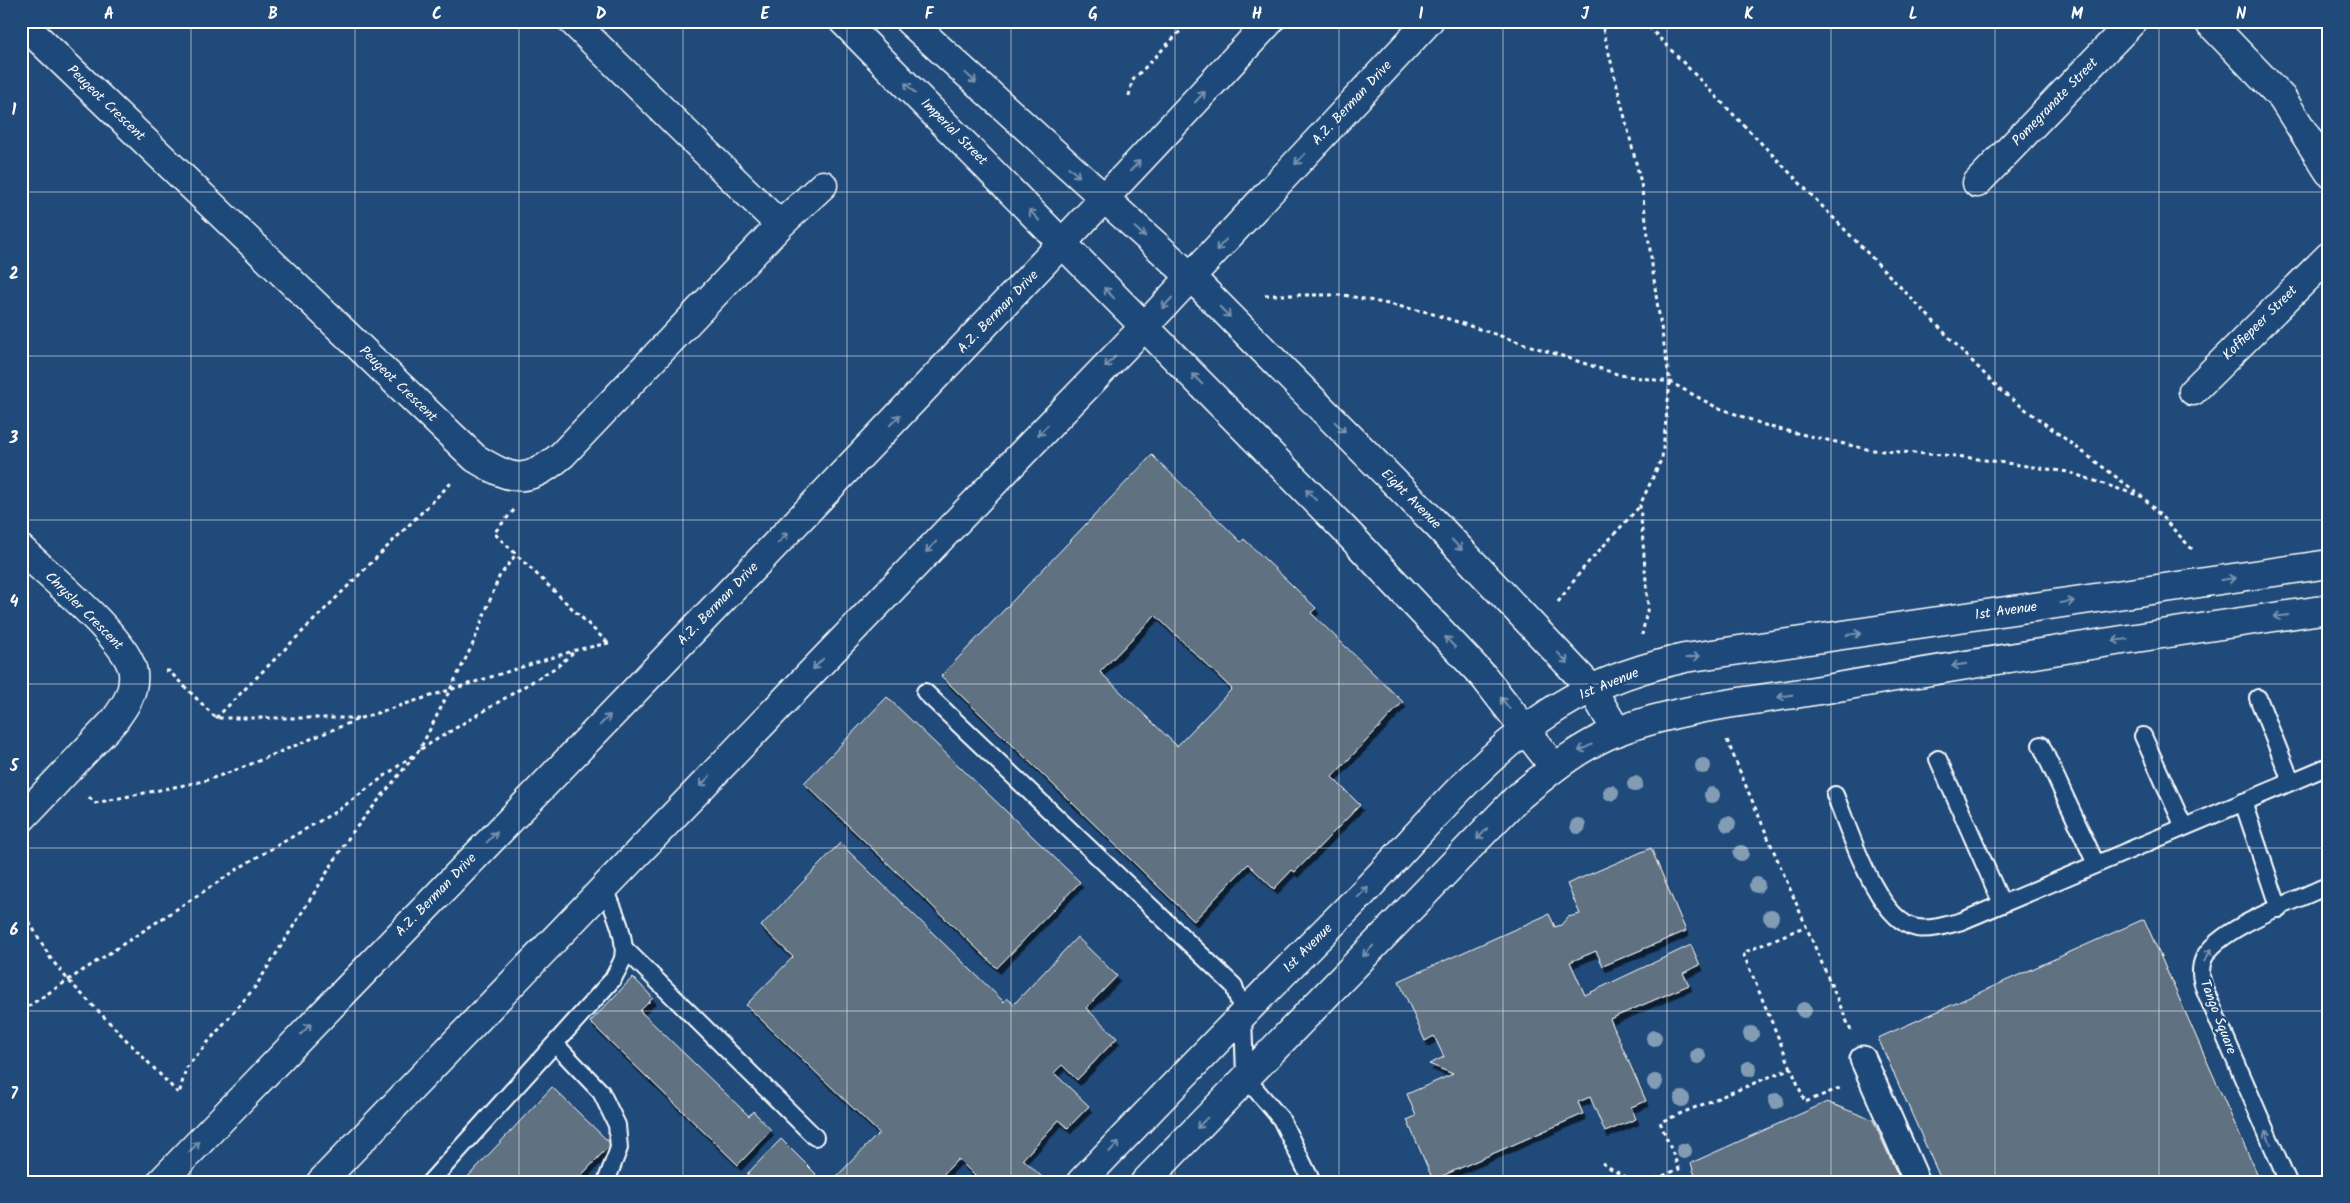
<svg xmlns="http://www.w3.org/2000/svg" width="2350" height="1203" viewBox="0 0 2350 1203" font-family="Kalam,sans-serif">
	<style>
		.building { fill: #607181; stroke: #fff; fill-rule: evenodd; filter: url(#shadow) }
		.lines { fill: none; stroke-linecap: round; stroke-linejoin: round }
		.service-casing { stroke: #fff; stroke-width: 20 }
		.pedestrian-casing { stroke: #fff; stroke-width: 29 }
		.minor-casing { stroke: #fff; stroke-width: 31 }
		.tertiary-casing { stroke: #fff; stroke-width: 31 }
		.secondary-casing { stroke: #fff; stroke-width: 31 }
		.path { stroke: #fff; stroke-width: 3; stroke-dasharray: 4 4; stroke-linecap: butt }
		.service { stroke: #1f4a7a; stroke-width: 16 }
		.pedestrian { stroke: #1f4a7a; stroke-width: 25 }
		.minor { stroke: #1f4a7a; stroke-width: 28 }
		.tertiary { stroke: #1f4a7a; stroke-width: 28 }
		.secondary { stroke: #1f4a7a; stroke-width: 28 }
		.tree { fill: #829cb4 }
		.oneway { stroke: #7992af }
		.grid { fill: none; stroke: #fff; stroke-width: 1; stroke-opacity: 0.55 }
		.labels { text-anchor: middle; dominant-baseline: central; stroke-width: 5; stroke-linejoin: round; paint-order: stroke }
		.street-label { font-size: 14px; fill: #fff; stroke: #1f4a7a }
		.neatline { fill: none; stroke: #fff; stroke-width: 2 }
		.grid-label { font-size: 16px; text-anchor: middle; font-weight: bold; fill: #fff }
	</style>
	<defs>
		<filter id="shadow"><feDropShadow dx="3" dy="5.5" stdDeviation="0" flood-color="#0009"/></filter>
	</defs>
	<rect width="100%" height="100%" fill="#1f4a7a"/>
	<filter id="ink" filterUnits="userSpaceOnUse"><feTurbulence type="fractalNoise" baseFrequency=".02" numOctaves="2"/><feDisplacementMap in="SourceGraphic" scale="10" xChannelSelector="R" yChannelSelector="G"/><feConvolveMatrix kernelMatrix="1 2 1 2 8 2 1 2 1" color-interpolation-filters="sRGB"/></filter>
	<g filter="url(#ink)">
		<g class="building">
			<path d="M1152,455l89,87 3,-3 72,69 -5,5 92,89 -71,75 28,28 -65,67 -3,-2 -18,19 -26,-25 -54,57 -253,-245zM1155,615l77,74 -55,57 -77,-74z"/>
			<polygon points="887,697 1080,882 997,968 804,783"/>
			<polygon points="840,843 1004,1002 1007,998 1014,1004 1077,937 1117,976 1086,1008 1117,1038 1077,1080 1062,1065 1054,1073 1089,1106 1068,1128 1059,1120 1023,1159 1042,1177 1038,1182 981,1182 958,1159 936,1182 833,1180 879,1133 746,1005 793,957 761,926"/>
			<polygon points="1651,848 1686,931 1603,966 1596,951 1570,962 1585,995 1691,945 1700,965 1683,973 1689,985 1610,1019 1646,1101 1631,1107 1636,1119 1605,1132 1590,1097 1578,1102 1583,1114 1433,1180 1407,1120 1416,1116 1407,1094 1453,1074 1429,1064 1444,1057 1434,1036 1425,1041 1399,981 1549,914 1555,927 1561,925 1568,917 1580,914 1567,884"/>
			<polygon points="2144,919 2260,1181 1942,1182 1878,1038"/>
			<polygon points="633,977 653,998 640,1011 749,1116 753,1111 771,1130 738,1165 590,1022"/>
			<polygon points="552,1087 611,1144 575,1182 463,1182"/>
			<polygon points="1827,1102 1873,1120 1901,1182 1689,1182 1696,1179 1691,1163"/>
			<polygon points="781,1139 816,1174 808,1182 755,1182 747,1174"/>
		</g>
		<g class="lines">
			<defs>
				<g id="service">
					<polyline points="925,692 1234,986 1243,1014 1245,1077 1281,1119 1312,1182"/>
					<polyline points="2258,698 2291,781"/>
					<polyline points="2143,736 2184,827"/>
					<polyline points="2041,745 2096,864"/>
					<polyline points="1938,759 2002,904"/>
					<path d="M1835,795c14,33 42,127 82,133 15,2 30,-3 45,-7l367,-155"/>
					<polyline points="2243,802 2279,909"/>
					<polyline points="624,948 815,1137"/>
					<polyline points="555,1044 601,1092 617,1125 619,1148 606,1182"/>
					<path d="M430,1182l183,-203c3,-7 8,-14 10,-21 4,-23 -11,-51 -19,-72"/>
					<path d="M2288,1182l-81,-187c-5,-12 -9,-24 -3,-37 14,-30 94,-58 125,-73"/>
				</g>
				<polyline id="pedestrian" points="1863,1059 1917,1182"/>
				<g id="minor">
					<polyline points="572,21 780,225"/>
					<polyline points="2208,21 2282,98 2329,172"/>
					<path d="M21,22l454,436c38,23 51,27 87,-3l218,-230 43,-40"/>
					<polyline points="1977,183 2133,21"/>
					<polyline points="2193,391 2329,256"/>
					<path d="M21,549c25,24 109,92 112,124 2,19 -8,33 -19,48l-93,98"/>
				</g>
				<g id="tertiary">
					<polyline points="843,21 1345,530 1484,677 1554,767"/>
					<polyline points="909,21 1191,277 1439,527 1592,689 1617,732"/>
					<path d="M1081,1182c89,-93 179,-186 270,-277 63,-63 118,-137 192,-188 42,-30 92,-48 142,-59l644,-94"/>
					<path d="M1145,1182l371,-383c31,-26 63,-53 102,-68 69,-26 147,-31 220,-44 163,-29 327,-54 491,-78"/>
				</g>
				<g id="secondary">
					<path d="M161,1182c371,-385 745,-769 1109,-1161"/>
					<polyline points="321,1182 1143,328 1429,21"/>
				</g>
			</defs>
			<use href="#service" class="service-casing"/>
			<use href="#pedestrian" class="pedestrian-casing"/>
			<use href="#minor" class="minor-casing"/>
			<use href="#tertiary" class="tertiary-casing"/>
			<use href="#secondary" class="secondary-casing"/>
			<g class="path">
				<polyline points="1601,21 1641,183 1657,302 1670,382 1662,458 1640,505 1648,606 1642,635"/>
				<polyline points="1643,21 2001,391 2143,497 2192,549"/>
				<polyline points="1129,96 1132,81 1190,21"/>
				<polyline points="1265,295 1344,295 1427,312 1620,375 1670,382 1714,406 1770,427 1871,450 1957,456 2068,472 2143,497"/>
				<polyline points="514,510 494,533 608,643"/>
				<polyline points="1558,602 1585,566 1640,506"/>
				<polyline points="166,671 169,671 216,718 358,718"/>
				<polyline points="216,718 452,482"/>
				<polyline points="1727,740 1748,791 1851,1031"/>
				<polyline points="421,749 558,666 576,650"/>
				<polyline points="89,797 95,803 204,781 239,769 361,718 576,650 609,643"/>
				<polyline points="21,908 51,959 69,981 179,1094 186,1068 256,986 351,834 420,749 472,646 499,577 516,554"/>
				<polyline points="21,1011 247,863 337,811 416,753"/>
				<polyline points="1791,1068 1743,953 1806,926"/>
				<polyline points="1602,1163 1633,1182"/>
				<polyline points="1648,1182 1679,1169 1660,1122 1791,1068 1805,1102 1840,1088"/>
			</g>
			<use href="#service" class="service"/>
			<use href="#pedestrian" class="pedestrian"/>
			<use href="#minor" class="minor"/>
			<use href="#tertiary" class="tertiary"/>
			<use href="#secondary" class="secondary"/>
		</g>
		<g class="tree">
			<circle cx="1703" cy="766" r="8"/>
			<circle cx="1635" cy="784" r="8"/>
			<circle cx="1611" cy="793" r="8"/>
			<circle cx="1712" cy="795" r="8"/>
			<circle cx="1728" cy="824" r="8"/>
			<circle cx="1578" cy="826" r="8"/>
			<circle cx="1741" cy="853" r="8"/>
			<circle cx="1757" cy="885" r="8"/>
			<circle cx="1771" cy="917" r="8"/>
			<circle cx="1804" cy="1010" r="8"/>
			<circle cx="1751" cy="1034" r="8"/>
			<circle cx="1654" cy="1038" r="8"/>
			<circle cx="1698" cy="1056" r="8"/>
			<circle cx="1749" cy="1069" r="8"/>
			<circle cx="1655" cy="1082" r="8"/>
			<circle cx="1682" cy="1099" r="8"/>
			<circle cx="1776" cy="1101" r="8"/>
			<circle cx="1684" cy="1151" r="8"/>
		</g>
		<defs><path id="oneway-shaft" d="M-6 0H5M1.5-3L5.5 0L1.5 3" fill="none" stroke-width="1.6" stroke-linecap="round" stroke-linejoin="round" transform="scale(1.25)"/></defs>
		<g class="oneway">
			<use href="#oneway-shaft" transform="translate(971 78) rotate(43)"/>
			<use href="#oneway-shaft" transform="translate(910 88) rotate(-135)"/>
			<use href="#oneway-shaft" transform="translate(1200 97) rotate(-47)"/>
			<use href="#oneway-shaft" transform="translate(1300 159) rotate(133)"/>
			<use href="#oneway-shaft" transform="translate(1135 166) rotate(-47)"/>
			<use href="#oneway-shaft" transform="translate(1074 172) rotate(42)"/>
			<use href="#oneway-shaft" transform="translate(1034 215) rotate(-133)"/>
			<use href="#oneway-shaft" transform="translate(1140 232) rotate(42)"/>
			<use href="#oneway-shaft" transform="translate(1221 245) rotate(132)"/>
			<use href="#oneway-shaft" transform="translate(1109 293) rotate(-134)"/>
			<use href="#oneway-shaft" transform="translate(1167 303) rotate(133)"/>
			<use href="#oneway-shaft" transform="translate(1225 312) rotate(45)"/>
			<use href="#oneway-shaft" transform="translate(1110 362) rotate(134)"/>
			<use href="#oneway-shaft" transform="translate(1197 379) rotate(-135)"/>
			<use href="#oneway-shaft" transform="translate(895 420) rotate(-46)"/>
			<use href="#oneway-shaft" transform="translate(1340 427) rotate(45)"/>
			<use href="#oneway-shaft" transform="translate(1043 430) rotate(134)"/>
			<use href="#oneway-shaft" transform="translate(1311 495) rotate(-134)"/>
			<use href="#oneway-shaft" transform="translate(783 538) rotate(-46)"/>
			<use href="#oneway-shaft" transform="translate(1457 545) rotate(47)"/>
			<use href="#oneway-shaft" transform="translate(931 547) rotate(134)"/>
			<use href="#oneway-shaft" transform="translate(2228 579) rotate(-8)"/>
			<use href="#oneway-shaft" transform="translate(2067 602) rotate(-8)"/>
			<use href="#oneway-shaft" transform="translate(2281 616) rotate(172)"/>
			<use href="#oneway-shaft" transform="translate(1854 634) rotate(-8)"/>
			<use href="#oneway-shaft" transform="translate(2120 640) rotate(172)"/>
			<use href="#oneway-shaft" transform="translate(1450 642) rotate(-133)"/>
			<use href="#oneway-shaft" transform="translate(1693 657) rotate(-9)"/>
			<use href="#oneway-shaft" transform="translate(1563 658) rotate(46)"/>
			<use href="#oneway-shaft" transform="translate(818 664) rotate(134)"/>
			<use href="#oneway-shaft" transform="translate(1959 665) rotate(170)"/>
			<use href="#oneway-shaft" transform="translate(1785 696) rotate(170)"/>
			<use href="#oneway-shaft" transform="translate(1505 703) rotate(-129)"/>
			<use href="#oneway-shaft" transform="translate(605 720) rotate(-46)"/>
			<use href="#oneway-shaft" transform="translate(1585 748) rotate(153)"/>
			<use href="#oneway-shaft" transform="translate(705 781) rotate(134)"/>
			<use href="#oneway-shaft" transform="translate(1482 834) rotate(134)"/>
			<use href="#oneway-shaft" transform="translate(492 837) rotate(-46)"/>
			<use href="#oneway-shaft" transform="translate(1363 892) rotate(-46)"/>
			<use href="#oneway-shaft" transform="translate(1368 951) rotate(134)"/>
			<use href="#oneway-shaft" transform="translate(2208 955) rotate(-59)"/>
			<use href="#oneway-shaft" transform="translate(306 1029) rotate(-46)"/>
			<use href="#oneway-shaft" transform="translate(1202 1123) rotate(134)"/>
			<use href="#oneway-shaft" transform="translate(2268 1137) rotate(-113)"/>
			<use href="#oneway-shaft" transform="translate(194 1147) rotate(-46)"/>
			<use href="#oneway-shaft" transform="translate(1114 1147) rotate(-46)"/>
		</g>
	</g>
	<path class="grid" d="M191,21v1161M355,21v1161M519,21v1161M683,21v1161M847,21v1161M1011,21v1161M1175,21v1161M1339,21v1161M1503,21v1161M1667,21v1161M1831,21v1161M1995,21v1161M2159,21v1161M21,192h2308M21,356h2308M21,520h2308M21,684h2308M21,848h2308M21,1011h2308"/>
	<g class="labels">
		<g class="street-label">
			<text transform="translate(2055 102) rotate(-46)">Pomegranate Street</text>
			<text transform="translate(106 103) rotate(44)">Peugeot Crescent</text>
			<text transform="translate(1352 103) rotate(-47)">A.Z. Berman Drive</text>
			<text transform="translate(954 132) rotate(45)">Imperial Street</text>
			<text transform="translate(998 312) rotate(-46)">A.Z. Berman Drive</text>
			<text transform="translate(2260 323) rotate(-45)">Koffiepeer Street</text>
			<text transform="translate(398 384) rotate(44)">Peugeot Crescent</text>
			<text transform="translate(1411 499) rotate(45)">Eight Avenue</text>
			<text transform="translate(718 604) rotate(-46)">A.Z. Berman Drive</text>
			<text transform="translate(84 611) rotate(45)">Chrysler Crescent</text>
			<text transform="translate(2006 611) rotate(-8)">1st Avenue</text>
			<text transform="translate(1609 684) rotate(-22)">1st Avenue</text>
			<text transform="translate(436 895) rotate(-46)">A.Z. Berman Drive</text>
			<text transform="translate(1308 948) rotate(-45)">1st Avenue</text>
			<text transform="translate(2218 1017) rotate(69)">Tango Square</text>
		</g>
	</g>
	<rect width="2350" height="1203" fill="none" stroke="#1f4a7a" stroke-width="55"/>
	<rect x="28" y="28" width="2294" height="1148" class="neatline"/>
	<g class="grid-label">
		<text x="109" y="19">A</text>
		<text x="273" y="19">B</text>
		<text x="437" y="19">C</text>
		<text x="601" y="19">D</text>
		<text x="765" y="19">E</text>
		<text x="929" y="19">F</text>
		<text x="1093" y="19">G</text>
		<text x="1257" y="19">H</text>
		<text x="1421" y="19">I</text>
		<text x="1585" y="19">J</text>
		<text x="1749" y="19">K</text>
		<text x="1913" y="19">L</text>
		<text x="2077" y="19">M</text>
		<text x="2241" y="19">N</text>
		<text x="14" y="115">1</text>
		<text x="14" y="279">2</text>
		<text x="14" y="443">3</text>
		<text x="14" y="607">4</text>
		<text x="14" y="771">5</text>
		<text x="14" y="935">6</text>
		<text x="14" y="1099">7</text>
	</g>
</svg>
